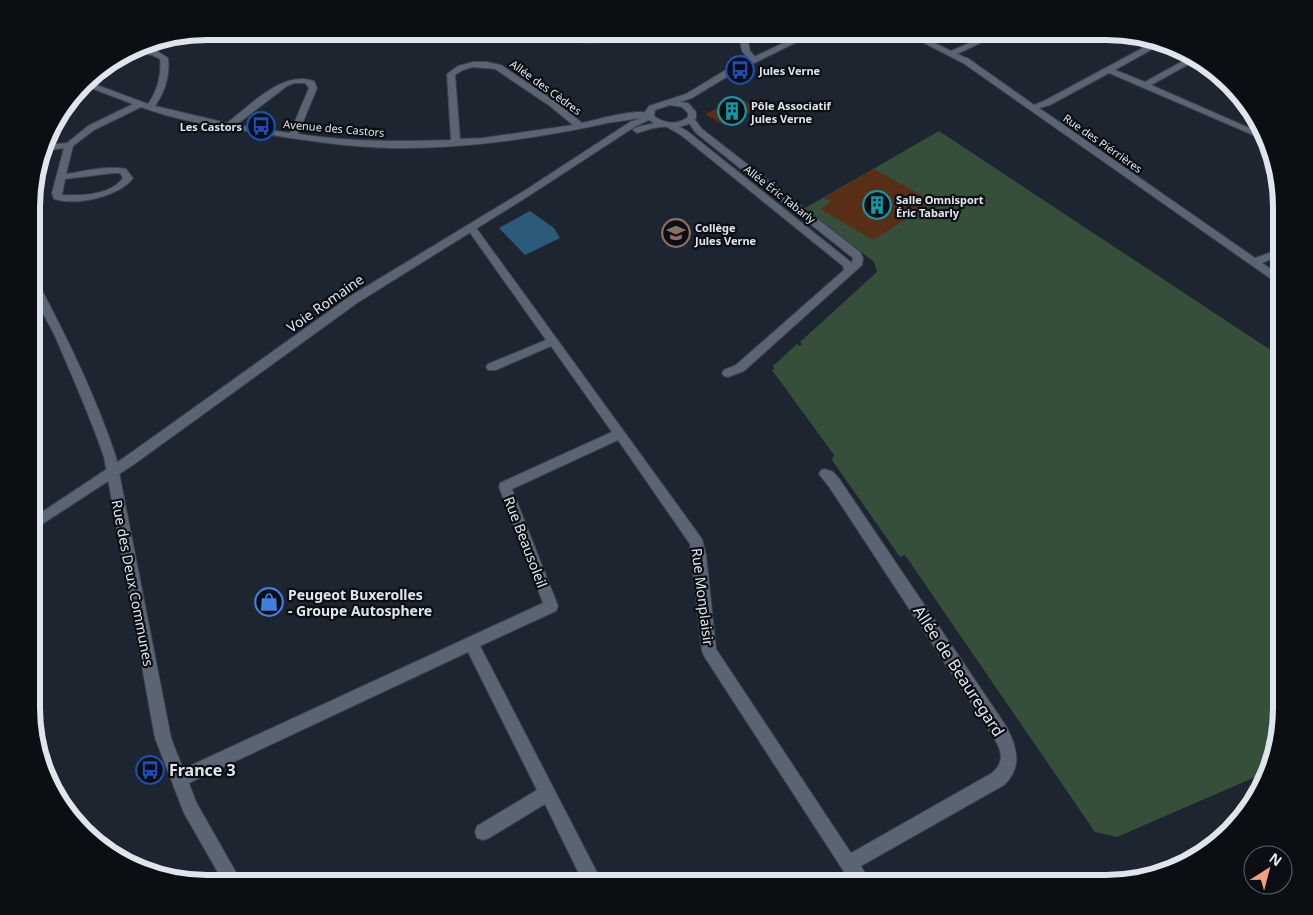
<svg xmlns="http://www.w3.org/2000/svg" width="1313" height="915" viewBox="0 0 1313 915" font-family="'Noto Sans',sans-serif">
	<style>
		.green { fill: #354f3b }
		.water { fill: #2c5b7a }
		.building { fill: #592e16 }
		.lines { fill: none; stroke-linecap: round; stroke-linejoin: round }
		.minor-casing { stroke: #3b424b; stroke-width: 2 }
		.tertiary-casing { stroke: #3b424b; stroke-width: 2 }
		.minor { fill: #5b6472; fill-rule: evenodd }
		.tertiary { fill: #5b6472; fill-rule: evenodd }
		.labels { text-anchor: middle; dominant-baseline: central; stroke-width: 4.5; stroke-linejoin: round; paint-order: stroke }
		.far-poi-label { font-size: 11px; font-weight: bold; fill: #e0e5ed; stroke: #0b0e13; text-anchor: start }
		.far-street-label { font-size: 11px; fill: #e0e5ed; stroke: #0b0e13 }
		.street-label { font-size: 14px; fill: #e0e5ed; stroke: #0b0e13 }
		.poi-label { font-size: 14px; font-weight: bold; fill: #e0e5ed; stroke: #0b0e13; text-anchor: start }
		.near-street-label { font-size: 16px; fill: #e0e5ed; stroke: #0b0e13 }
		.near-poi-label { font-size: 16px; font-weight: bold; fill: #e0e5ed; stroke: #0b0e13; text-anchor: start }
		.rim { fill: none; stroke: #e0e5ed; stroke-width: 6 }
	</style>
	<rect width="100%" height="100%" fill="#1d2531"/>
	<polygon class="green" points="939,131 1275,353 1281,350 1281,719 1272,765 1269,771 1117,837 1095,832 905,555 900,557 832,460 834,455 772,370 774,369 773,366 797,344 800,346 802,344 800,342 877,272 874,262 805,208"/>
	<polygon class="water" points="530,211 554,228 560,238 525,255 499,228"/>
	<g class="building">
		<polygon points="740,98 758,108 724,125 705,114"/>
		<polygon points="874,169 933,202 873,240 820,209 831,202 824,198"/>
	</g>
	<g class="lines">
		<defs>
			<g id="minor">
				<path d="M573,31h8l3,6c14,2 27,-6 39,-6v3c-11,8 -32,11 -45,7z"/>
				<polygon points="738,31 746,31 750,51 758,60 757,62 751,62 742,51"/>
				<polygon points="903,32 912,32 951,51 995,32 1003,32 957,54 969,59 1034,105 1044,101 1154,42 1165,42 1185,53 1166,46 1158,46 1115,70 1145,82 1192,56 1198,59 1151,85 1263,134 1265,140 1109,73 1050,105 1039,108 1255,258 1281,249 1281,255 1262,263 1281,276 1281,284 1277,283 963,63"/>
				<path d="M134,48l23,3 11,7c2,17 -3,34 -13,48l72,17c24,-18 55,-53 87,-42l3,7 -19,46c51,8 102,8 153,6l-4,-66 11,-8 15,-4h14l14,3 55,37 26,21c15,-3 60,-17 72,-8 -3,2 -43,7 -51,9 -70,15 -140,25 -211,24 -45,-1 -89,-8 -133,-15 -39,-6 -81,-12 -118,-26l-47,23 -21,16 -7,28c19,-3 41,-9 60,-5l7,9c-14,19 -57,28 -79,21l-2,-6 12,-45 -20,3 1,-6 22,-2 21,-17 45,-22 -50,-19 3,-4 62,23c9,-12 14,-30 12,-45l-8,-4 -24,-3zM473,67l22,2 55,37 23,19 -90,13 -23,1 -5,-64 8,-5zM294,83h11l4,5 -19,45 -54,-8 51,-39zM114,173h6l3,5c-12,17 -42,18 -61,17l3,-16z"/>
				<polygon points="690,116 693,117 702,129 860,252 863,258 862,265 744,371 728,377 724,376 722,373 724,370 736,365 844,270 843,266 681,135 667,127 667,123 673,123 687,131 852,263 853,258 696,133 686,119"/>
				<path d="M471,224l3,1 228,314 4,16 10,94 135,204 141,-80c13,-11 10,-22 2,-35l-164,-250 -11,-14 2,-4 4,-1 8,3 7,8 166,246c11,21 17,41 -2,59l-143,81 10,18h-19l-148,-228 -2,-5 -12,-107 -72,-104 -106,49 46,117 -2,5 -76,35 123,238h-19l-39,-80 -56,34 -6,2 -6,-2 -2,-6 2,-6 60,-36 -69,-138 -279,131 7,19 46,81h-18l-40,-70 -29,-75 -51,-281c-14,-41 -32,-81 -49,-121 -9,-19 -22,-35 -22,-56l5,3c30,56 58,114 78,174l55,281 12,31 360,-166 -44,-116 1,-4 112,-51 -61,-86 -55,24h-8l-2,-3 2,-3 58,-24 -80,-113z"/>
			</g>
			<path id="tertiary" d="M809,31h10l-89,44 -38,23 -12,4 8,1 8,9v6c-10,11 -21,8 -35,9 -7,0 -16,4 -24,6l-4,-3 1,-2 20,-5 -5,-3 -13,6 -106,69 -173,108 -224,162 -100,65v-12l92,-61 224,-160 175,-106 106,-69 16,-6 -1,-4 4,-6 37,-12 38,-23zM670,105l12,2 6,6v4c-11,8 -23,7 -34,-1l1,-6z"/>
		</defs>
		<use href="#minor" class="minor-casing"/>
		<use href="#tertiary" class="tertiary-casing"/>
		<use href="#minor" class="minor"/>
		<use href="#tertiary" class="tertiary"/>
	</g>
	<defs>
		<symbol id="bus-ring" viewBox="-11 -11 22 22"><circle r="9.5" fill="#0b0e13" stroke="#1a4fb4" stroke-width="1.5"/><path d="M-5-6H5V4H4V6H2V4H-2V6H-4V4H-5ZM-3.5-4V0h7V-4ZM-3.5 1.2v1.5H-2V1.2ZM2 1.2v1.5H3.5V1.2Z" fill="#1a4fb4"/></symbol>
		<symbol id="building-ring" viewBox="-11 -11 22 22"><circle r="9.5" fill="#0b0e13" stroke="#0f9aa8" stroke-width="1.5"/><path d="M-4-6H4V6H1V3H-1V6H-4ZM-2.5-4.3h1.7v1.8h-1.7ZM.8-4.3h1.7v1.8H.8ZM-2.5-1h1.7V.8h-1.7ZM.8-1h1.7V.8H.8Z" fill="#0f9aa8"/></symbol>
		<symbol id="school-ring" viewBox="-11 -11 22 22"><circle r="9.5" fill="#0b0e13" stroke="#8d6e63" stroke-width="1.5"/><path d="M0-5L7-2L0 1L-7-2ZM-4 1L0 2.5L4 1V4Q0 6-4 4Z" fill="#8d6e63"/></symbol>
		<symbol id="shop-ring" viewBox="-11 -11 22 22"><circle r="9.5" fill="#0b0e13" stroke="#3f7fe0" stroke-width="1.5"/><path d="M-5-2.5h2.3a2.7 3.5 0 0 1 5.4 0H5L5.5 6h-11ZM-1.5-2.5h3a1.5 2.3 0 0 0-3 0Z" fill="#3f7fe0"/></symbol>
	</defs>
	<g fill-rule="evenodd">
		<use href="#bus-ring" x="724" y="54" width="32" height="32"/>
		<use href="#building-ring" x="716" y="95" width="32" height="32"/>
		<use href="#bus-ring" x="245" y="110" width="32" height="32"/>
		<use href="#building-ring" x="861" y="189" width="32" height="32"/>
		<use href="#school-ring" x="660" y="217" width="32" height="32"/>
		<use href="#shop-ring" x="253" y="586" width="32" height="32"/>
		<use href="#bus-ring" x="134" y="754" width="32" height="32"/>
	</g>
	<g class="labels">
		<g class="far-poi-label">
			<text x="759" y="70">Jules Verne</text>
			<text x="751" y="105">Pôle Associatif<tspan x="751" dy="13">Jules Verne</tspan></text>
			<text x="242" y="126" text-anchor="end">Les Castors</text>
			<text x="896" y="199">Salle Omnisport<tspan x="896" dy="13">Éric Tabarly</tspan></text>
			<text x="695" y="227">Collège<tspan x="695" dy="13">Jules Verne</tspan></text>
		</g>
		<g class="far-street-label">
			<text transform="translate(546 87) rotate(36)">Allée des Cèdres</text>
			<text transform="translate(334 128) rotate(5)">Avenue des Castors</text>
			<text transform="translate(1103 143) rotate(35)">Rue des Piérrières</text>
			<text transform="translate(780 194) rotate(38)">Allée Éric Tabarly</text>
		</g>
		<g class="street-label">
			<text transform="translate(325 303) rotate(-35)">Voie Romaine</text>
			<text transform="translate(526 542) rotate(69)">Rue Beausoleil</text>
			<text transform="translate(133 583) rotate(79)">Rue des Deux Communes</text>
			<text transform="translate(703 597) rotate(83)">Rue Monplaisir</text>
		</g>
		<g class="poi-label">
			<text x="288" y="594">Peugeot Buxerolles<tspan x="288" dy="16">- Groupe Autosphere</tspan></text>
		</g>
		<g class="near-street-label">
			<text transform="translate(959 671) rotate(57)">Allée de Beauregard</text>
		</g>
		<g class="near-poi-label">
			<text x="169" y="770">France 3</text>
		</g>
	</g>
	<path d="M0 0H1313V915H0ZM207 40H1106A167 167 0 0 1 1273 207V708A167 167 0 0 1 1106 875H207A167 167 0 0 1 40 708V207A167 167 0 0 1 207 40Z" fill="#0b0e13" fill-rule="evenodd"/>
	<path class="rim" d="M207 40H1106A167 167 0 0 1 1273 207V708A167 167 0 0 1 1106 875H207A167 167 0 0 1 40 708V207A167 167 0 0 1 207 40Z"/>
	<g transform="translate(1268 870) rotate(36)"><circle r="24" fill="#0b0e13" stroke="#60646a"/>
	<path d="M0-4L9 19L0 12L-9 19Z" fill="#f1a17d"/>
	<text y="-8" font-size="14" font-weight="bold" text-anchor="middle" fill="#e0e5ed">N</text>
	</g>
</svg>
